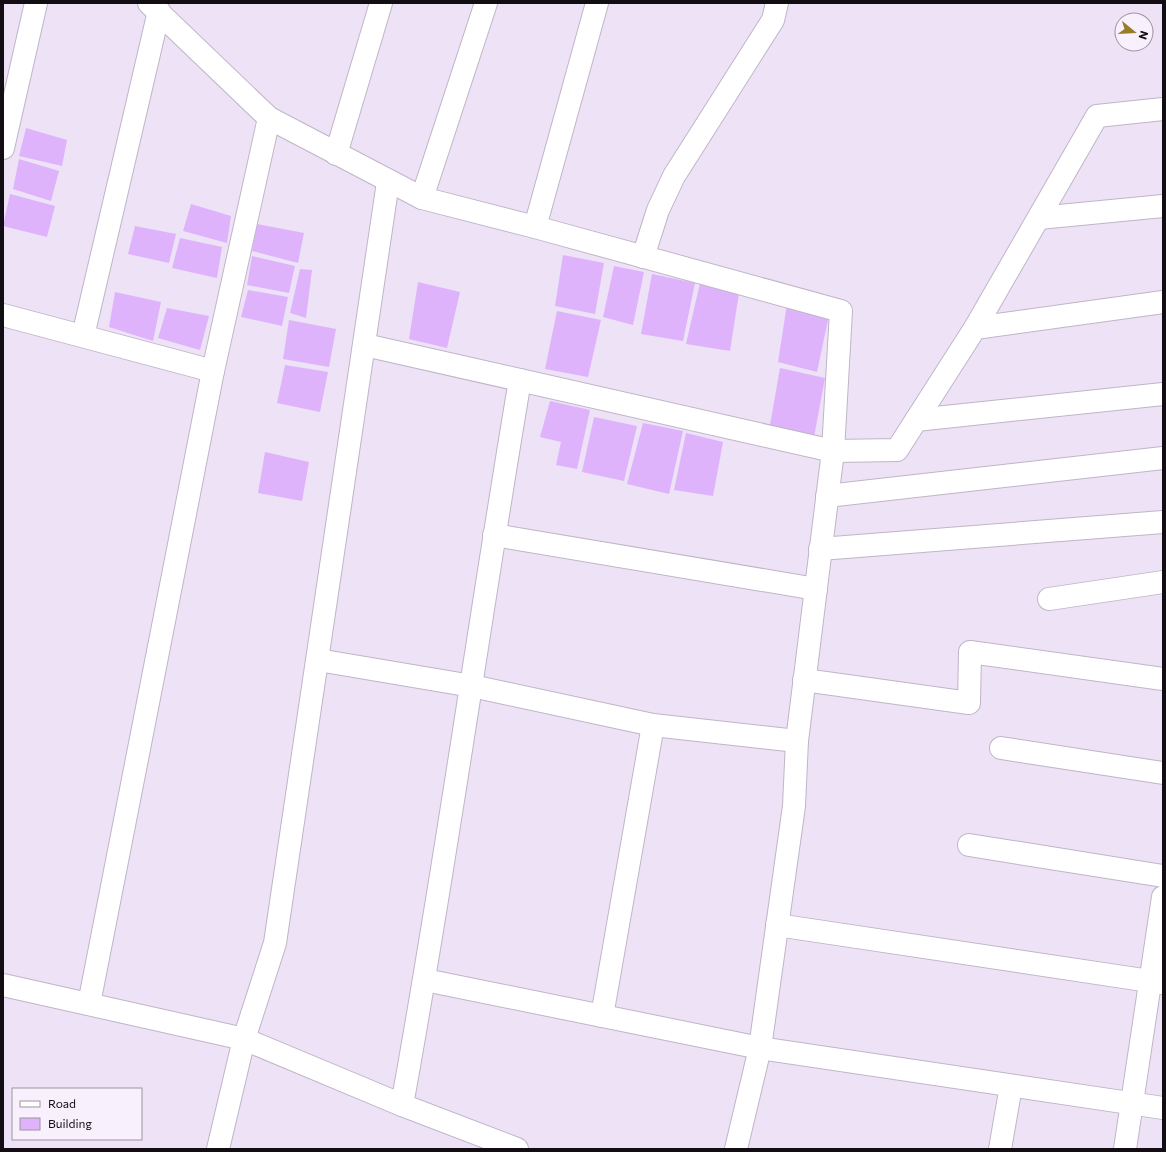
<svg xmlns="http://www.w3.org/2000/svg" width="1166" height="1152" viewBox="0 0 1166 1152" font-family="Commissioner,sans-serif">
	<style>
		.building { fill: #dfb3fc }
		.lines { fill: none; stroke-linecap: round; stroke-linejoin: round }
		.minor-casing { stroke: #c0b5c8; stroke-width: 24 }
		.minor { stroke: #fff; stroke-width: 22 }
	</style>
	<rect width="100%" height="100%" fill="#ede2f6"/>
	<g class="building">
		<polygon points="26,128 67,140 62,166 19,156"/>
		<polygon points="19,159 59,171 51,201 13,189"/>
		<polygon points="10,194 55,206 47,237 3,226"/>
		<polygon points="191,204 231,216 227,243 183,231"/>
		<polygon points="257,224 304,233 298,263 252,251"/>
		<polygon points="135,226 176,234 169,263 128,254"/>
		<polygon points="180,238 222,247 217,278 172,268"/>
		<polygon points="563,255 604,263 595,314 555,306"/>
		<polygon points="252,256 295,266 289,293 247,285"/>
		<polygon points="614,266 644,272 633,325 603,317"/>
		<polygon points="300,269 312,270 306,318 290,313"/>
		<polygon points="652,274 695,283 683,341 641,334"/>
		<polygon points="418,282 460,292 447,348 409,339"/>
		<polygon points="700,283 739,293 730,351 686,344"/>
		<polygon points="248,290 288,297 282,326 241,317"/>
		<polygon points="115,292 161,302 153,341 109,327"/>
		<polygon points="787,304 829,315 817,372 778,362"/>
		<polygon points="167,308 209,316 200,350 158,338"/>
		<polygon points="557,311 601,320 588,377 545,369"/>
		<polygon points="289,320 336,329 329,367 283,359"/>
		<polygon points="285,365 328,372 320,412 277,403"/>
		<polygon points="780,368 825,378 814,437 770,425"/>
		<polygon points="550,401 590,410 577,469 556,465 561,442 540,437"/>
		<polygon points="594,417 637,426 624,481 582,472"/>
		<polygon points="643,423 683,431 669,494 627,484"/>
		<polygon points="686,433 723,442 713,496 674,490"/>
		<polygon points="265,452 309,462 302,501 258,493"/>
	</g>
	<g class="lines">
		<defs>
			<g id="minor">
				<polyline points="149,3 269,118 422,198 535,227 841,311 833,451 797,741 794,806 760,1048 736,1149"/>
				<polyline points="3,148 36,3"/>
				<polyline points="336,154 381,3"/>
				<polyline points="422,198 486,3"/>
				<polyline points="1039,218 1163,206"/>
				<polyline points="535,227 597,3"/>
				<polyline points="643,257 658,210 674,176 773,20 777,3"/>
				<polyline points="3,315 213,371"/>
				<polyline points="975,328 1097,116 1163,109"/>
				<polyline points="83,336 159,11"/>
				<polyline points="365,345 833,451 897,450 975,328 1163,302"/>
				<polyline points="916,420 1163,394"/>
				<polyline points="827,496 1163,458"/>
				<polyline points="494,535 816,589"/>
				<polyline points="820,549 1163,522"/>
				<polyline points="1049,599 1163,582"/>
				<polyline points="318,660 472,686 653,725 797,741"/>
				<polyline points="804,680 969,703 970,652 1163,679"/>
				<polyline points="1001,748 1163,773"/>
				<polyline points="969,845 1163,876"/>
				<polyline points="777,925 1163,983"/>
				<polyline points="425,980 760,1048 1163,1108"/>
				<polyline points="3,985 244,1039 402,1105 517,1149"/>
				<polyline points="89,1004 213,371 269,118"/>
				<polyline points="602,1016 653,725"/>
				<path d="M402,1105c44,-241 77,-483 118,-725"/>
				<polyline points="218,1149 244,1039 275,943 388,182"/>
				<polyline points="1000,1149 1011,1086"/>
				<polyline points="1125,1149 1163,897"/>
			</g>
		</defs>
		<use href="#minor" class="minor-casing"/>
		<use href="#minor" class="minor"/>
	</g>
	<rect width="1166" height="1152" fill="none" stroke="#110d13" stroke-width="8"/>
	<rect x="12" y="1088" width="130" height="52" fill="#f8f1fd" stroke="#9c969f"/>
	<rect x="20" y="1101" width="20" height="6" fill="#ffffff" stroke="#9c969f"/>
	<text x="48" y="1108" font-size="12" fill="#110d13">Road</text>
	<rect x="20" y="1118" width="20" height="12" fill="#dfb3fc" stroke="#9c969f"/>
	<text x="48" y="1128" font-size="12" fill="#110d13">Building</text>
	<g transform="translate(1134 32) rotate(108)"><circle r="19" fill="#f8f1fd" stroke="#9c969f"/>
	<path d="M0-3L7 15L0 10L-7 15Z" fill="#9a7c25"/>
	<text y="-6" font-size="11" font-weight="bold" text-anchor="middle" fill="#110d13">N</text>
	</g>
</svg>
